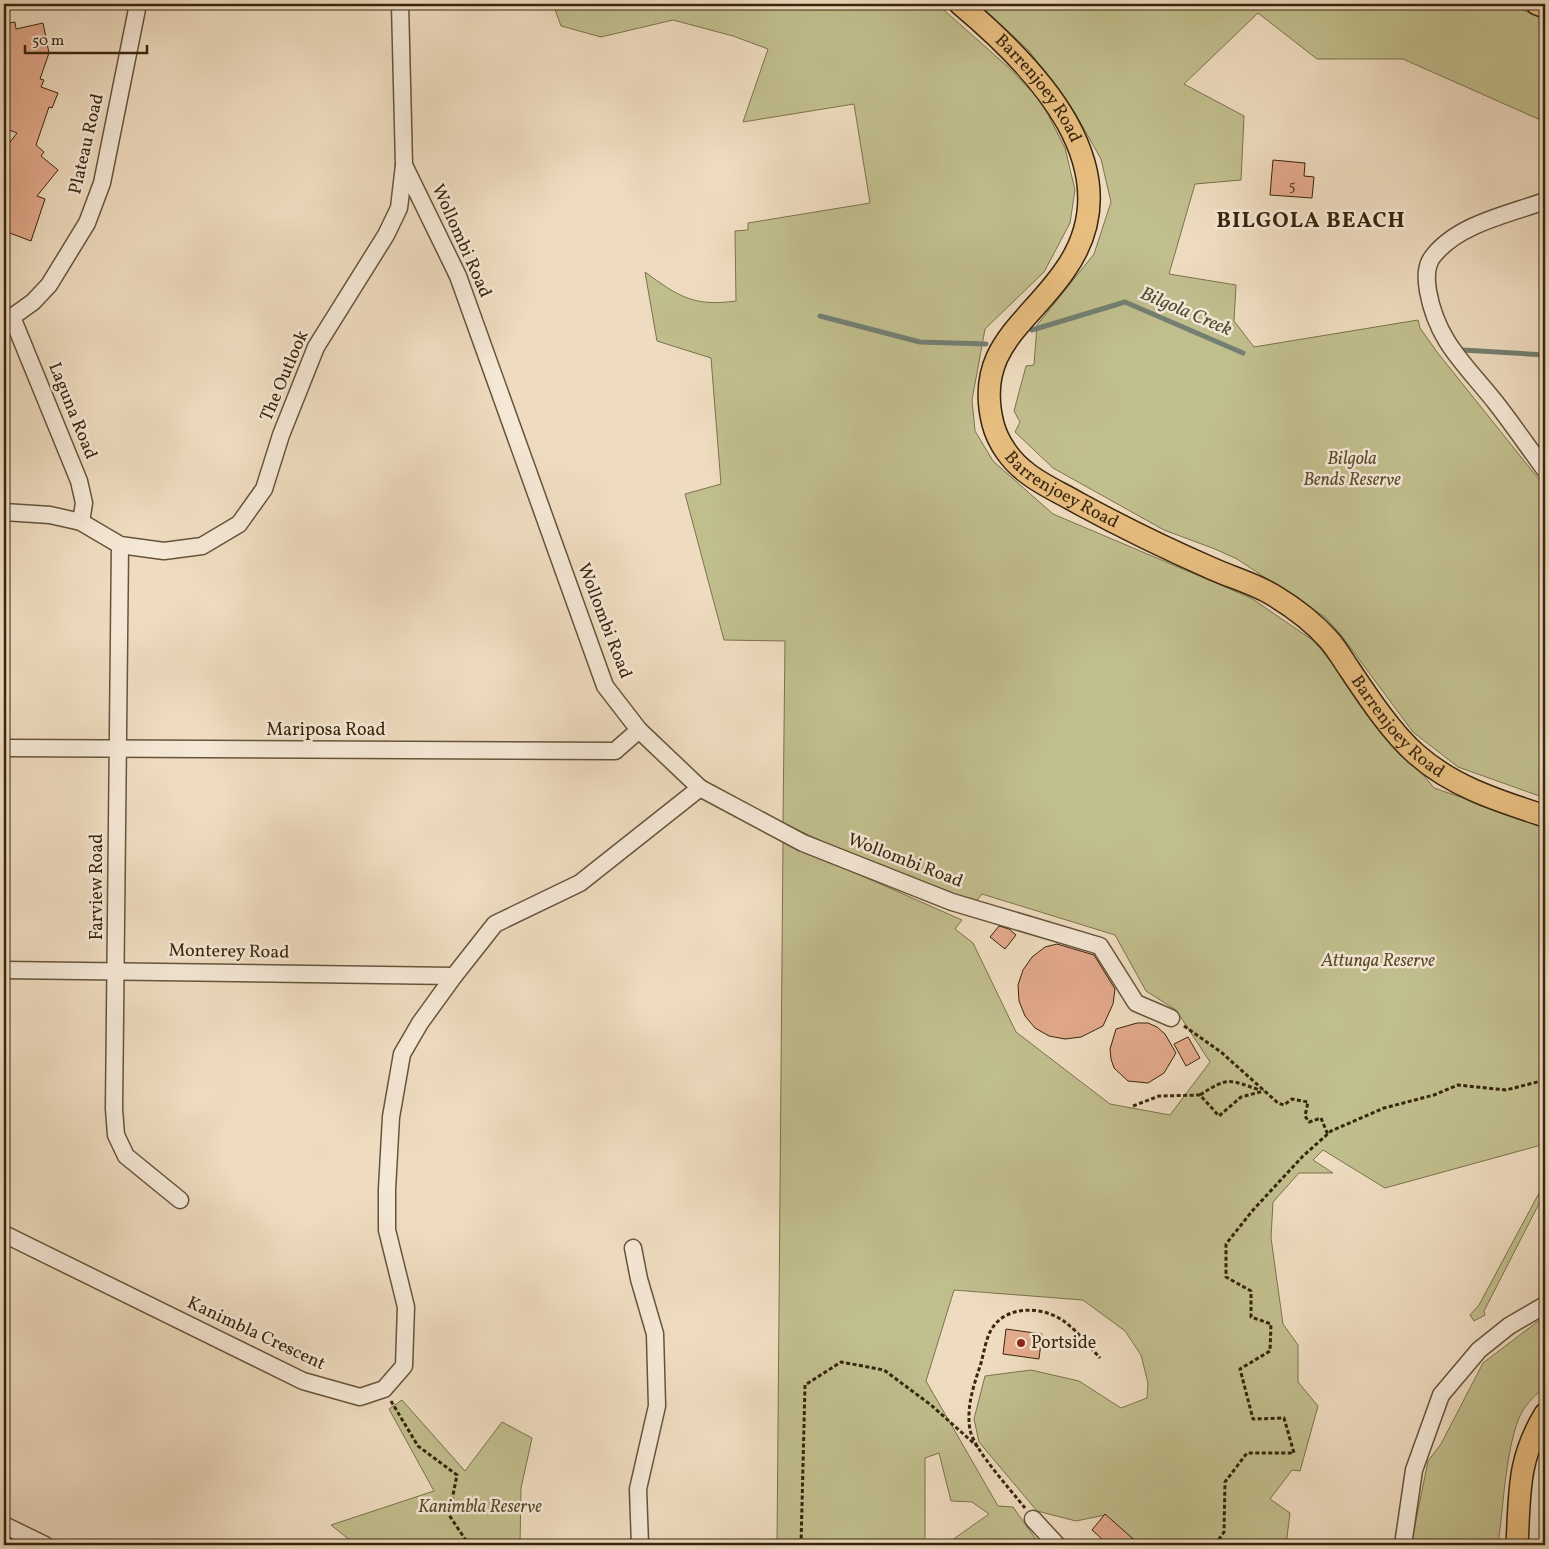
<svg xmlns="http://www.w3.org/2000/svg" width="1549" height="1549" viewBox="0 0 1549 1549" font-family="Vollkorn,serif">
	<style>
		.green { fill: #c1be8d; stroke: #7c724d }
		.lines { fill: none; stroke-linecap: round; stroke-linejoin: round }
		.stream { stroke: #737f72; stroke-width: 5 }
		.building { fill: #e4aa8c; stroke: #38260d }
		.minor-casing { stroke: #66543a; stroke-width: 19 }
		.major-casing { stroke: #38260d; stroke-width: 24 }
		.path { stroke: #38260d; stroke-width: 3; stroke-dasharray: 4 2.5; stroke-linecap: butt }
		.minor { stroke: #f5e8d6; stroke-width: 16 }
		.major { stroke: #e8be80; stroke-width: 21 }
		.poi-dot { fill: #8f2418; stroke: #f5e8d6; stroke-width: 2 }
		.labels { text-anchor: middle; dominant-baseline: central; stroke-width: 5; stroke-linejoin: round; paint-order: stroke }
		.number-label { font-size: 15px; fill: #63472d }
		.street-label { font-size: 18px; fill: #38260d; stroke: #f5e8d6 }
		.park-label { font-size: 18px; font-style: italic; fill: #5a4c2d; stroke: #f5e8d6 }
		.poi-label { font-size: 18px; fill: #38260d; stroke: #f5e8d6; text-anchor: start }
		.water-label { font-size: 19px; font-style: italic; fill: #504b37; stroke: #f5e8d6 }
		.district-label { font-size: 22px; font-weight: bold; letter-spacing: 1px; fill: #38260d; stroke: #f5e8d6 }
	</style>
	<rect width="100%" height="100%" fill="#efdcc0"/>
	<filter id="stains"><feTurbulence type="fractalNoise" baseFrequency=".004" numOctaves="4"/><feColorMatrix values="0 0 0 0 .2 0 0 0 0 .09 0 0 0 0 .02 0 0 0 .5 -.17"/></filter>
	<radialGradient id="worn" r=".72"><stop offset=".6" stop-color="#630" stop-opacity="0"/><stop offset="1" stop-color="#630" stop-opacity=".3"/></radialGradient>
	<g class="green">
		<path d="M553,4h384l70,62 34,35 24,47 10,42 -5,33 -26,49 -59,57 -13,71 3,31 18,30 60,53 198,84 63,43 120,147 111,38v318l-160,44 -62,-38 -10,10 20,13h-34l-26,29 -2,36 12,86 15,21v37l20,24 -18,65 -8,-1 -22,29 20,14 -4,32h-146l-35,-30 -29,6 -39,-10 -58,-69 -5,-23 11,-43 46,-6 48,11 42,27 26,-10 1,-15 -7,-28 -16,-24 -42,-31 -129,-10 -28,91 72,125 15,1 27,38h-95l44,-31 -17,-12 -21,-1 -12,-48 -14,5v87h-148l6,-704 179,79 -7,9 18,14 43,89 94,72 60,11 40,-53 -34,-52 -30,-19 -31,-56 -133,-41 -13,16 -186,-87 2,-182 -61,-1 -39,-146 36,-10 -10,-126 -54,-17 -12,-69c33,24 48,35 91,29l-1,-70 13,-1v-7l122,-20 -16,-99 -111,18 25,-73 -35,-13 -60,-16 -72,17 -40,-11z"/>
		<polygon points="979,4 1505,4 1545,18 1545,122 1403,59 1317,59 1258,13 1184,84 1244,116 1241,180 1195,184 1169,274 1236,285 1234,321 1254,347 1418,320 1420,328 1437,352 1545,487 1545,798 1458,767 1413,732 1341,635 1325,617 1237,559 1215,549 1164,530 1053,468 1015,432 1020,422 1014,411 1026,366 1034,365 1037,325 1094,254 1111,202 1101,159 1075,113 1029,51"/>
		<polygon points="1545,1182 1545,1192 1484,1311 1485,1315 1474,1321 1470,1315 1479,1305"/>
		<path d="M1545,1316v71c-8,6 -18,16 -23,25 -16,29 -19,99 -24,133h-87l17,-84 13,-17 42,-81z"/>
		<polygon points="402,1400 465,1471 502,1422 532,1438 521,1488 520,1545 356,1545 331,1525 434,1491 389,1409"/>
		<polygon points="1545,1468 1545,1545 1540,1545"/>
	</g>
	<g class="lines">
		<g class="stream">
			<polyline points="820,316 920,342 986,344"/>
			<polyline points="1032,330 1125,302 1243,353"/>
			<polyline points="1463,350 1545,355"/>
		</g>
	</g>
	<g class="building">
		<polygon points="15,22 16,29 43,23 49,53 40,79 44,80 41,87 58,93 52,108 49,107 36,145 44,152 41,156 58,170 37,196 45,199 31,241 7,232 8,230 4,228 4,150 17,133 4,128 4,24"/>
		<polygon points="1273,160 1305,163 1304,176 1314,177 1312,198 1270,195"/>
		<polygon points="999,926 1009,929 1016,935 1005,949 990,937"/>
		<polygon points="1057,944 1094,955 1115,989 1113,1004 1103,1026 1081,1037 1065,1039 1049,1036 1035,1028 1025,1016 1019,1001 1018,985 1023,970 1032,957 1045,947"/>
		<polygon points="1137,1023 1148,1023 1157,1027 1165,1034 1176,1053 1164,1073 1148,1083 1128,1081 1114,1068 1111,1059 1110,1049 1116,1029"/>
		<polygon points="1188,1037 1200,1058 1186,1066 1174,1044"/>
		<polygon points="1006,1329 1042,1334 1039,1359 1003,1354"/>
		<polygon points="1105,1514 1140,1545 1097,1545 1102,1539 1092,1530"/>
	</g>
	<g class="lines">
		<defs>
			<g id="minor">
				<polyline points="404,165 458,276 605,686 639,730 700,788 803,843 952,902 1100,946 1136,1003 1171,1018"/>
				<path d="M1545,201c-36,13 -86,23 -111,54 -9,10 -8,24 -6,36 9,51 38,74 68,112 17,22 33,45 49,67"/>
				<polyline points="4,317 12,317 33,302 49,285 87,223 102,183 138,4"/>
				<polyline points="12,317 79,481 84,503 81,522"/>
				<polyline points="4,512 50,515 81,522 120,545 164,551 202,546 239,524 264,489 281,435 316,347 386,235 399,208 404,165 400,4"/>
				<polyline points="120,545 114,1109 116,1135 126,1156 180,1200"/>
				<polyline points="4,748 615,751 639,730"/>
				<polyline points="4,970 454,976"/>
				<polyline points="4,1234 303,1381 360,1397 384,1389 404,1366 406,1307 387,1230 387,1189 391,1117 402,1054 420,1023 454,976 495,924 580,883 700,788"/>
				<polyline points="633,1248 639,1279 655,1334 657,1406 638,1489 640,1545"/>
				<polyline points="1033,1519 1057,1545"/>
				<polyline points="4,1525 45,1545"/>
				<polyline points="1403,1545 1414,1470 1441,1395 1479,1350 1509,1326 1545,1305"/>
			</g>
			<g id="major">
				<path id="s1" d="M960,4c74,62 176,165 105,266 -37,54 -91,78 -72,154 5,19 18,37 34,49 15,12 34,20 51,30 44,24 89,46 135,66 20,9 42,15 60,26 20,12 41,28 56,45 8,9 14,20 21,30 18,27 42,63 66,84 37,33 83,47 129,62"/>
				<polyline points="1537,4 1545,7"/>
				<path d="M1517,1545c3,-52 0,-85 28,-131"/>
			</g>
		</defs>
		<use href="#minor" class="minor-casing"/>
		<use href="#major" class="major-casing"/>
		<g class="path">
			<polyline points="1184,1026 1221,1052 1278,1103 1284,1105 1292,1099 1308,1102 1305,1116 1309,1122 1321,1118 1328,1135"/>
			<path d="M1200,1095c29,-19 29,-15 60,-5"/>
			<polyline points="1133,1106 1159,1096 1200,1095 1219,1116 1241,1097 1264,1091"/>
			<polyline points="391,1401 418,1446 457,1475 449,1515 469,1545"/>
			<path d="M1025,1508c-15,-19 -50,-57 -55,-78 -4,-24 4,-45 11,-67 3,-11 5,-24 10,-33 15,-26 53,-24 74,-8 13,10 24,24 35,36"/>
			<polyline points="801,1545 805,1385 841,1362 884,1370 931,1405 978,1447"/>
			<polyline points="1215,1545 1224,1532 1225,1482 1247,1453 1294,1453 1284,1418 1253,1419 1240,1369 1270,1351 1271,1324 1251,1317 1251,1291 1226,1277 1226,1244 1253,1210 1303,1156 1331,1131 1384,1108 1434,1095 1458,1085 1506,1090 1545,1080"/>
		</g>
		<use href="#minor" class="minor"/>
		<use href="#major" class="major"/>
	</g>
	<circle class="poi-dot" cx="1021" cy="1343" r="5"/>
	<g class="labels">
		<g class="number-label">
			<text x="1292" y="186">5</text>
		</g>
		<g class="street-label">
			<text stroke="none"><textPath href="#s1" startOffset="116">Barrenjoey Road</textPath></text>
			<text transform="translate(87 144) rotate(-77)">Plateau Road</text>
			<text transform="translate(461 241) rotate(66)">Wollombi Road</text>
			<text transform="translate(285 376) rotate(-67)">The Outlook</text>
			<text transform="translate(72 411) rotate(68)">Laguna Road</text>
			<text stroke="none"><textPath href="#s1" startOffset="595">Barrenjoey Road</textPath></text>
			<text transform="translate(604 621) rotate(69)">Wollombi Road</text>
			<text stroke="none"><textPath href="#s1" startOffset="1015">Barrenjoey Road</textPath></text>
			<text x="326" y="730">Mariposa Road</text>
			<text transform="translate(905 861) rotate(21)">Wollombi Road</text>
			<text transform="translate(97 887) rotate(-90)">Farview Road</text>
			<text transform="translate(229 952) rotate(1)">Monterey Road</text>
			<text transform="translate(256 1334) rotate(25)">Kanimbla Crescent</text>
		</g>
		<g class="park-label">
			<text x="1352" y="459">Bilgola<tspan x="1352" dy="21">Bends Reserve</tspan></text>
			<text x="1378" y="961">Attunga Reserve</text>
			<text x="480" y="1507">Kanimbla Reserve</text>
		</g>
		<g class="poi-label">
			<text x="1031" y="1343">Portside</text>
		</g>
		<g class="water-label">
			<text transform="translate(1186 312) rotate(23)">Bilgola Creek</text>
		</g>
		<g class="district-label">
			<text x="1311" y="221">BILGOLA BEACH</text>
		</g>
	</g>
	<rect width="1549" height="1549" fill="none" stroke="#efdcc0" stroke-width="20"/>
	<rect x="5" y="5" width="1539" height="1539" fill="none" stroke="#38260d" stroke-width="2.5"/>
	<rect x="10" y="10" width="1529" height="1529" fill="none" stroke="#38260d"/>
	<path d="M25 45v8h122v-8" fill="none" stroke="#38260d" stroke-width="2.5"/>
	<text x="32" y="45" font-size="15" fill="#38260d" stroke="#f5e8d6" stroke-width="4" paint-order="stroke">50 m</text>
	<rect width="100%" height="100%" filter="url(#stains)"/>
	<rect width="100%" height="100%" fill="url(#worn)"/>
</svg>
